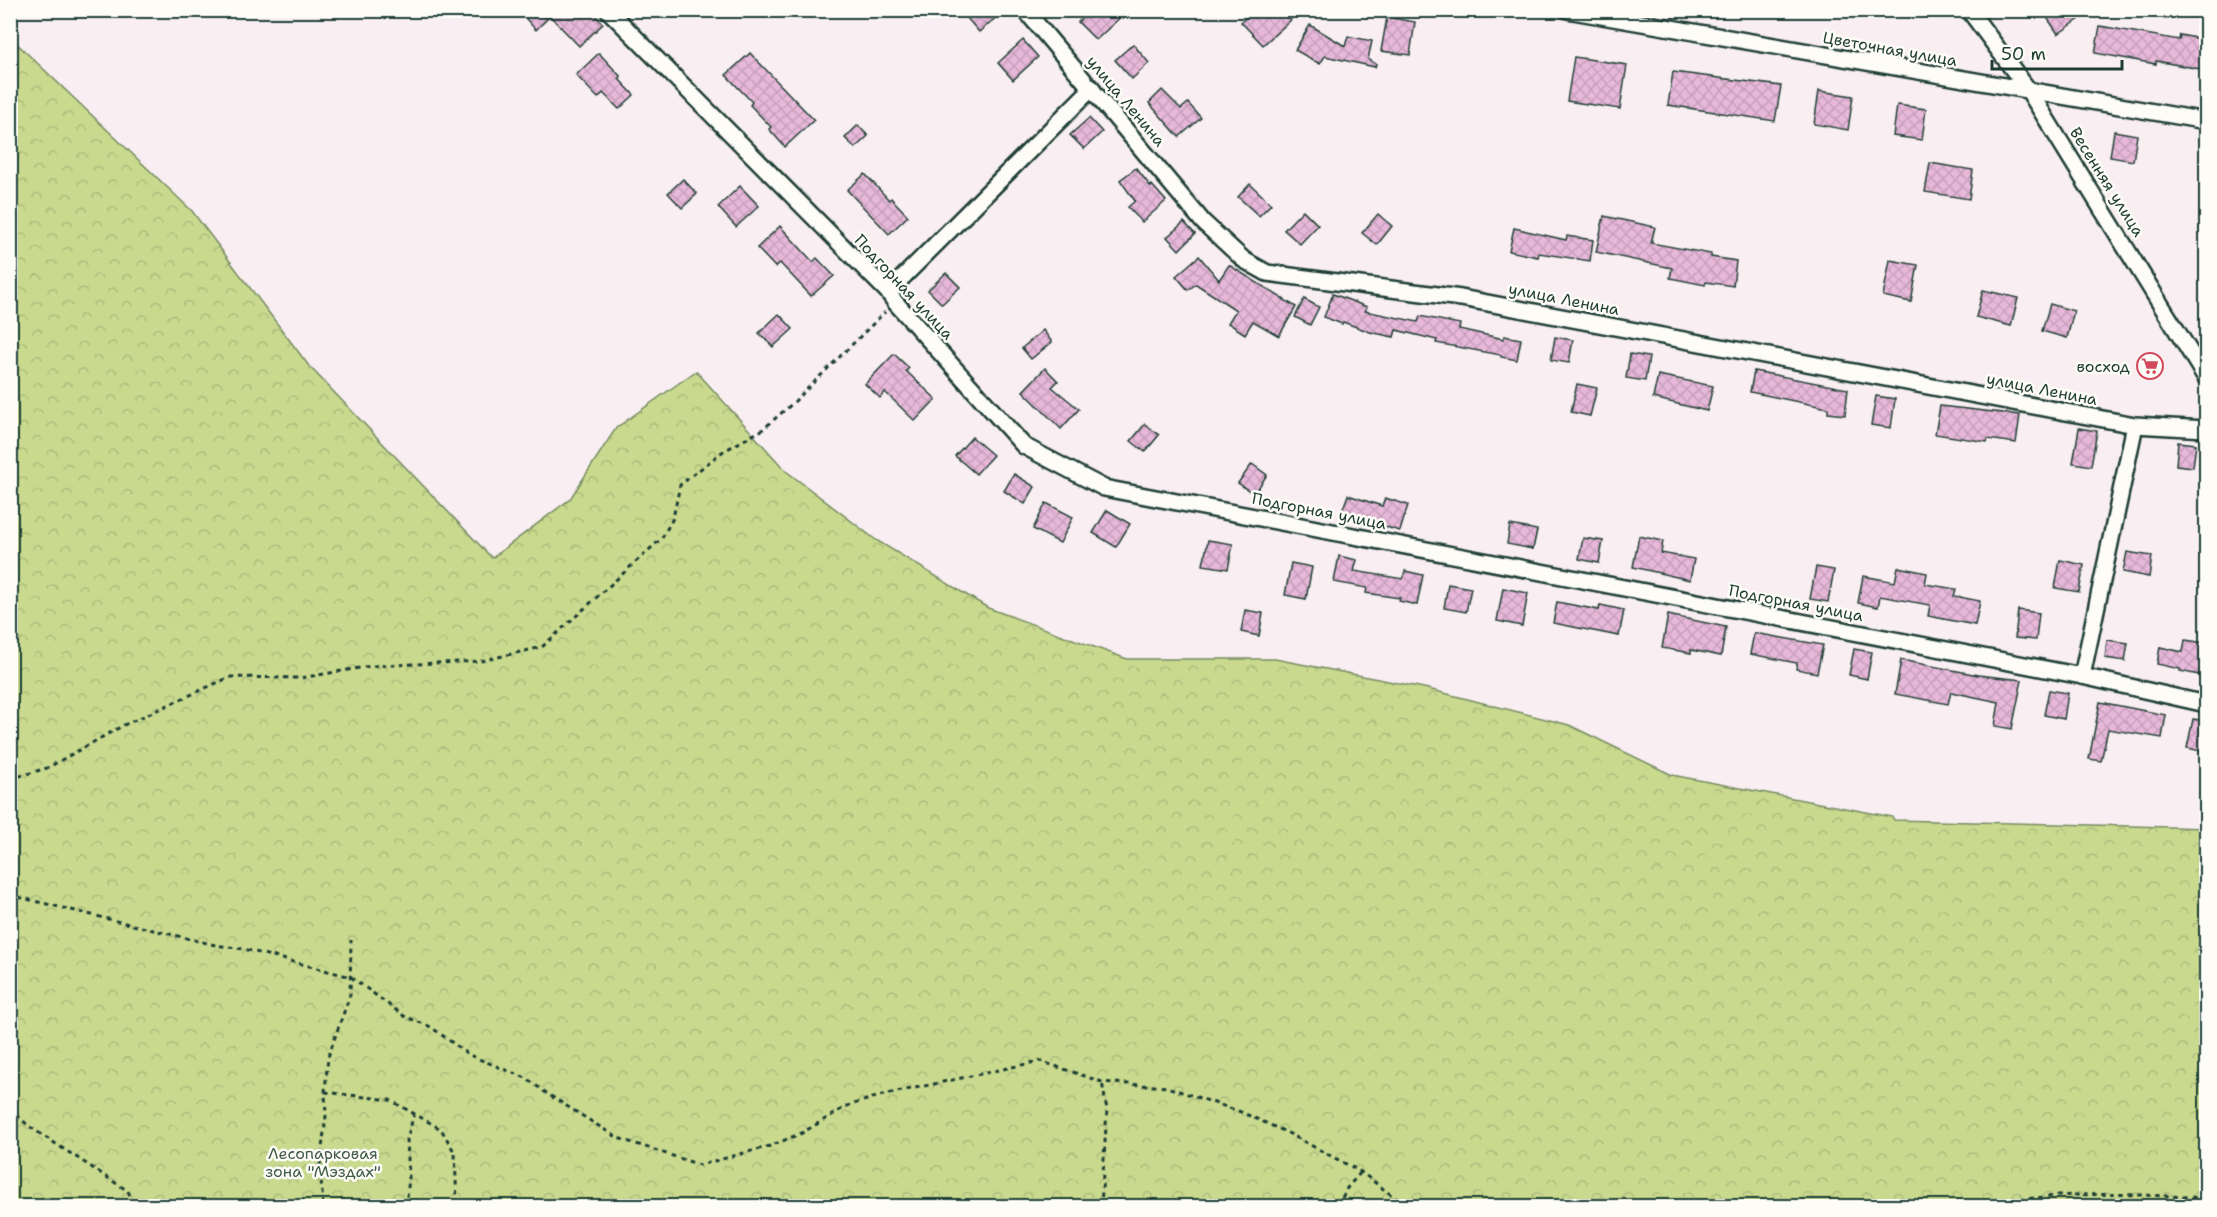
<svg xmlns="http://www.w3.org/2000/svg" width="2217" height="1217" viewBox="0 0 2217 1217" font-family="'Shantell Sans',sans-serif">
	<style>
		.forest { fill: url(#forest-crowns); stroke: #748b61; stroke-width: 1.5 }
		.building { fill: url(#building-cross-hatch); stroke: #1f3d34; stroke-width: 1.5 }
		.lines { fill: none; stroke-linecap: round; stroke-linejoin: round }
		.street-casing { stroke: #1f3d34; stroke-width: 20 }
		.path { stroke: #1f3d34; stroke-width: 3; stroke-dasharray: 4.5 4.5; stroke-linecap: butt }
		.street { stroke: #fdfcf7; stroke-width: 15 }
		.path-bridge { stroke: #1f3d34; stroke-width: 3; stroke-dasharray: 4.5 4.5; stroke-linecap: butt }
		.labels { text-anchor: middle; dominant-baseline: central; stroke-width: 5; stroke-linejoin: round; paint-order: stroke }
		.street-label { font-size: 16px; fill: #1f3d34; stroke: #fdfcf7 }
		.poi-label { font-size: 16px; fill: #1f3d34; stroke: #fdfcf7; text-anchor: end }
		.park-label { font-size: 16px; fill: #415c46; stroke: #fdfcf7 }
	</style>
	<defs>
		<pattern id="forest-crowns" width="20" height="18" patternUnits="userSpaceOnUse" patternTransform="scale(1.5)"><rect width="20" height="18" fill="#c9d98e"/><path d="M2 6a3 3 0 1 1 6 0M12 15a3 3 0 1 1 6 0" fill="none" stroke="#acbb7b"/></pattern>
		<pattern id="building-cross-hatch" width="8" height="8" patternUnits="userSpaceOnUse" patternTransform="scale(1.5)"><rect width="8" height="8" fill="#e7b8d9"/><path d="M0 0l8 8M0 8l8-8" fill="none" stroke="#c69fbb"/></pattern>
	</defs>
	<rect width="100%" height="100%" fill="#f9eef1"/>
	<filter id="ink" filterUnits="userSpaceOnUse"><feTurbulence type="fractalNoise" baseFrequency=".0167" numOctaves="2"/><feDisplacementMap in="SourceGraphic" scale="12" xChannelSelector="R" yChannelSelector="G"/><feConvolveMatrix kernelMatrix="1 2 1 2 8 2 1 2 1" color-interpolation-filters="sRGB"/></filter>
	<g filter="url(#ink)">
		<polygon class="forest" points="11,38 192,211 309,366 492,558 570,499 616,428 696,371 786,471 876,540 988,608 1127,659 1275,659 1424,688 1569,725 1672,775 1892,817 1894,820 2206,828 2206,1206 11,1206"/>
		<g class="building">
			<polygon points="518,10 591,10 603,24 579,46 550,16 536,30"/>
			<polygon points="960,10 1005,10 979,32"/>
			<polygon points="1091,10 1128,10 1096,40 1078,22"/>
			<polygon points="1254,10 1282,10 1291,20 1263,45 1241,22"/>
			<polygon points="2042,10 2093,10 2058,34"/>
			<polygon points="1387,17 1415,22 1410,55 1381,51"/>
			<polygon points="1310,25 1345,46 1348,36 1372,41 1368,59 1376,64 1375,67 1325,56 1320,64 1295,50"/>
			<polygon points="2100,26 2179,40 2180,35 2206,40 2206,70 2156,61 2156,64 2095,53"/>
			<polygon points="1023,40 1038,57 1013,80 998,63"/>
			<polygon points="1133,44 1149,63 1132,79 1115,60"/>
			<polygon points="599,53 621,77 619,79 634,95 619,109 603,93 598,98 576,75"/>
			<polygon points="750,53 814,120 785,147 769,129 771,127 750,105 752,102 726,75"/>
			<polygon points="1574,57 1627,65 1620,109 1567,101"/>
			<polygon points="1673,72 1781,86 1775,121 1668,105"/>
			<polygon points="1162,90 1181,109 1188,103 1201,118 1179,137 1149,103"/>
			<polygon points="1819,91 1853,96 1848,130 1814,124"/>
			<polygon points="1897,105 1926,109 1922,140 1893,136"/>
			<polygon points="1089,118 1102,132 1084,149 1070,135"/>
			<polygon points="858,125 868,136 855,148 845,138"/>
			<polygon points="2114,131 2137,135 2133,161 2110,157"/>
			<polygon points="1930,163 1973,170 1969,199 1925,192"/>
			<polygon points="1136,168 1151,187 1152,185 1166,201 1142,222 1128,207 1135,201 1120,180"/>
			<polygon points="865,174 889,200 891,198 908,216 889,234 847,190"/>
			<polygon points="683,179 697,194 682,208 668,193"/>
			<polygon points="1250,184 1271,204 1259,216 1238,197"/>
			<polygon points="740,186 759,206 736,227 718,207"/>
			<polygon points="1303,210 1318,225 1300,244 1284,230"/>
			<polygon points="1378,214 1392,226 1377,245 1362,233"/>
			<polygon points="1604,216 1655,227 1651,243 1711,254 1711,257 1736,261 1733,286 1706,282 1705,285 1670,278 1672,268 1596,252"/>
			<polygon points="1184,222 1195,234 1179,250 1167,237"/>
			<polygon points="780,226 813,262 817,258 834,276 811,296 780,263 775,267 757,248"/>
			<polygon points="1514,228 1566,240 1567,236 1593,240 1590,261 1539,253 1538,257 1509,251"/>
			<polygon points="1199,256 1219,280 1229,265 1296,307 1279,336 1253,321 1245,334 1228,323 1236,310 1196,284 1188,290 1176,276"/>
			<polygon points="1890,260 1918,265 1911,302 1883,296"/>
			<polygon points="946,273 960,287 942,304 928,290"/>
			<polygon points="1983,290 2018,298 2011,326 1976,317"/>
			<polygon points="1333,294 1367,307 1365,311 1418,322 1420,316 1460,324 1459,329 1504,339 1504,336 1521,339 1517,360 1501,357 1501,355 1436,343 1437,340 1396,330 1394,337 1370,332 1343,322 1342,324 1324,317"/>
			<polygon points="1304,299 1319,307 1310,325 1295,317"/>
			<polygon points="2050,304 2074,311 2067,338 2042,331"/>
			<polygon points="779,314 793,329 773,347 759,333"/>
			<polygon points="1043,330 1052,342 1031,359 1022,348"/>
			<polygon points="1555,337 1573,340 1569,363 1551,360"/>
			<polygon points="894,354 909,368 906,371 936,399 915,421 885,392 880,398 865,384"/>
			<polygon points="1630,354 1649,357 1645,381 1626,378"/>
			<polygon points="1045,368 1058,381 1052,387 1079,409 1061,429 1023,391"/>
			<polygon points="1754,371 1848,389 1845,415 1828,413 1828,408 1750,392"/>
			<polygon points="1658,375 1713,386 1707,411 1653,398"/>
			<polygon points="1577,384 1597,388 1590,416 1571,412"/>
			<polygon points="1876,396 1895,399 1891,428 1871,425"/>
			<polygon points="1940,406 2020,415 2016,443 1988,439 1987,442 1935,434"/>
			<polygon points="1145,424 1159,435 1145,452 1131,441"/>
			<polygon points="2079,428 2097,431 2091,466 2073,463"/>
			<polygon points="972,437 993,455 976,474 955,456"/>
			<polygon points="2178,442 2196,444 2193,467 2176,465"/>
			<polygon points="1252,464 1267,475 1254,494 1238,483"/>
			<polygon points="1014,474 1035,487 1025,504 1004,491"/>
			<polygon points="1348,495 1382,506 1385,498 1408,505 1400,531 1341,514"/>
			<polygon points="1046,503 1073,517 1060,543 1033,529"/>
			<polygon points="1107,510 1130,524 1116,547 1093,533"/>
			<polygon points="1510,525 1537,530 1533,549 1507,544"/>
			<polygon points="1639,536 1663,541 1661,553 1694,559 1690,580 1633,567"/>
			<polygon points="1583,538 1603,541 1599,563 1579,559"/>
			<polygon points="1208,540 1233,544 1228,569 1203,565"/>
			<polygon points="2127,552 2152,556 2149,577 2123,572"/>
			<polygon points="1339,556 1357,560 1354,571 1403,579 1405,571 1423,575 1417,605 1399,601 1400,598 1366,593 1367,588 1334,582"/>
			<polygon points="2060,560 2084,565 2079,592 2055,588"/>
			<polygon points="1291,563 1312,567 1306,599 1285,595"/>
			<polygon points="1816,567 1834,570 1828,602 1810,599"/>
			<polygon points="1898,567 1927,573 1925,584 1956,589 1954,596 1980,601 1975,625 1928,616 1930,605 1880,596 1878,607 1858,603 1863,576 1895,582"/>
			<polygon points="1448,584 1471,588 1466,612 1444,608"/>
			<polygon points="1503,588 1528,593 1522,626 1497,621"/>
			<polygon points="1557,602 1599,610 1600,605 1624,610 1619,636 1553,623"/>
			<polygon points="1245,610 1263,613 1259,636 1241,632"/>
			<polygon points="2018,610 2039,613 2036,640 2015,638"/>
			<polygon points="1668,615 1726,627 1721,656 1691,650 1691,653 1662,648"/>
			<polygon points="1754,633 1823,645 1817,673 1796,669 1797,663 1750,654"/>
			<polygon points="2107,640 2128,643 2125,661 2105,658"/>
			<polygon points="2185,640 2205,643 2199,675 2180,671 2180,669 2157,664 2160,647 2183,652"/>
			<polygon points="1854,649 1872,652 1867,679 1849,675"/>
			<polygon points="1901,660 1978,675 2022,680 2012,729 1995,726 1999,702 1951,692 1948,704 1895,694"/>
			<polygon points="2049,690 2068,693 2064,719 2044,715"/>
			<polygon points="2100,702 2166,715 2162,738 2108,729 2101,761 2089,759"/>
			<polygon points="2193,719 2206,721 2206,752 2187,748"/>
		</g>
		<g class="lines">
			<defs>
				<g id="street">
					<polyline points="608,10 888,292 895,302 1024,446 1104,488 2082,676 2206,704"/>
					<polyline points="1025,10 1203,222 1244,260 1267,273 1461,298 2135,425 2206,429"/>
					<polyline points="1567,10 2206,121"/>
					<polyline points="1969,10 2029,91 2206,378"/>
					<polyline points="888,292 1092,88"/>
					<polyline points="2082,676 2135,425"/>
				</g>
			</defs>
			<use href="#street" class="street-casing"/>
			<g class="path">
				<polyline points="10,779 47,768 124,725 230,677 300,678 372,666 481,661 542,647 662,538 673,518 680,485 722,452 762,430 794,402 885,312"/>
				<polyline points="10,895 215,945 244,949 351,977 404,1016 431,1027 469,1055 526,1078 549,1095 618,1138 700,1165 770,1146 802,1133 847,1106 883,1095 1040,1061 1102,1082 1167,1087 1241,1112 1286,1132 1361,1172 1406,1206"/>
				<polyline points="325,1092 390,1100 441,1129 455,1153 457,1206"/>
				<polyline points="10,1109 30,1127 128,1191 134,1206"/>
				<polyline points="320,1164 323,1206"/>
				<polyline points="406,1206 409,1178 407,1139 414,1114"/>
				<polyline points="1101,1206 1107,1110 1102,1082"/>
				<polyline points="1338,1206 1347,1188 1361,1172"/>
				<path d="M1985,1206c73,-16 147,-12 221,-8"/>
			</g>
			<use href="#street" class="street"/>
			<polyline class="path-bridge" points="320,1164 326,1116 325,1092 328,1057 350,995 351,940"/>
		</g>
	</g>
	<defs>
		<symbol id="supermarket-ring" viewBox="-11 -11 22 22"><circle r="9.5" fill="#fdfcf7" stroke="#d1495b" stroke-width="1.5"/><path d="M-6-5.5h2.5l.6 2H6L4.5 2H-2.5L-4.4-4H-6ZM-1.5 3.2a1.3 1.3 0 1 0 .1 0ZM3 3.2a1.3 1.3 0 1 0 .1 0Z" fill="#d1495b"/></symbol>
	</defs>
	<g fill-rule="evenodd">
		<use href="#supermarket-ring" x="2135" y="351" width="30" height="30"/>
	</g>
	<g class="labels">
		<g class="street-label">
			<text transform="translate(1890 49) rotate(10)">Цветочная улица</text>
			<text transform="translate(1126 101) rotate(50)">улица Ленина</text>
			<text transform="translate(2107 182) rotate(58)">Весенняя улица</text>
			<text transform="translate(904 287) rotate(47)">Подгорная улица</text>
			<text transform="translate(1564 299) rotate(11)">улица Ленина</text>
			<text transform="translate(2042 389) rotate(11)">улица Ленина</text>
			<text transform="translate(1319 511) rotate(11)">Подгорная улица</text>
			<text transform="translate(1796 603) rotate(11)">Подгорная улица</text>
		</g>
		<g class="poi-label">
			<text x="2130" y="366">восход</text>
		</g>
		<g class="park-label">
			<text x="323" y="1153">Лесопарковая<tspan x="323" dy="18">зона "Мэздах"</tspan></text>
		</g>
	</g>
	<rect width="2217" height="1217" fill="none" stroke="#fdfcf7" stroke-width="36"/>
	<rect x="18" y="18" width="2181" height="1181" fill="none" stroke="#1f3d34" stroke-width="2" filter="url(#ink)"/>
	<path d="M1992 60v9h130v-9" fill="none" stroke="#1f3d34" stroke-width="3"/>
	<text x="2001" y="60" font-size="18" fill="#1f3d34" stroke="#fdfcf7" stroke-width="4.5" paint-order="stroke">50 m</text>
</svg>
